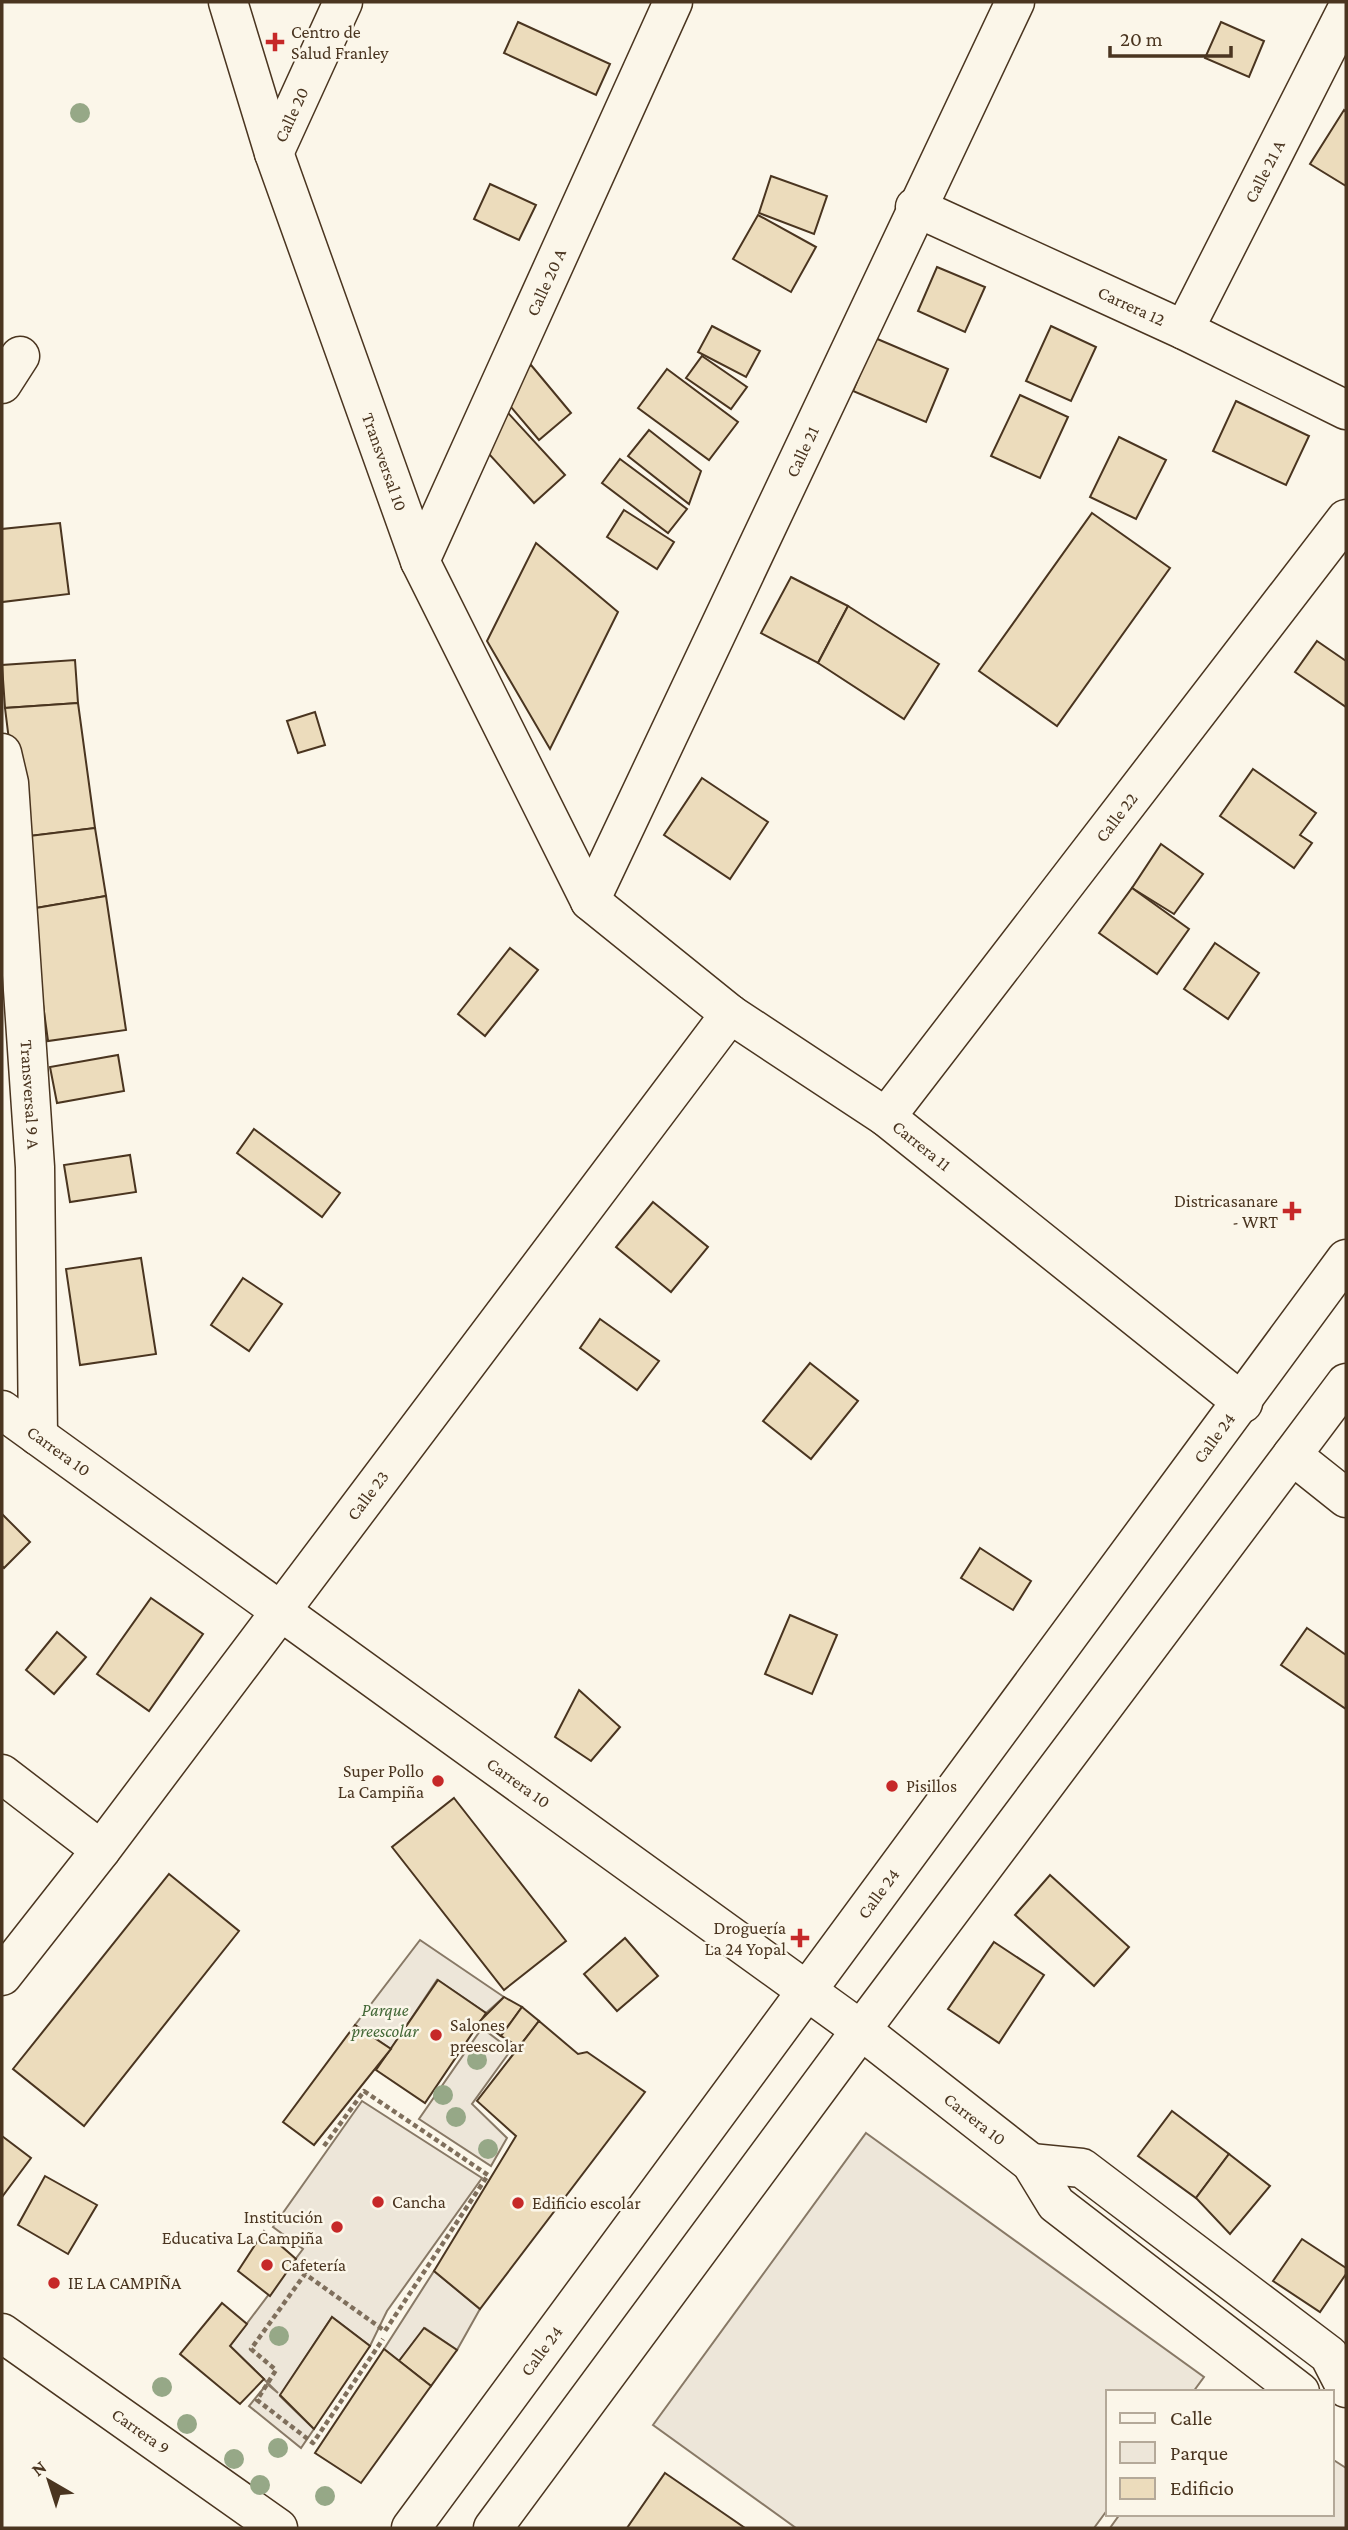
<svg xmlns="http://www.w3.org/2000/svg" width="1348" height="2530" viewBox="0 0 1348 2530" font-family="'Crimson Pro',serif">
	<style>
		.green { fill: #ede6d9; stroke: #887966; stroke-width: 2 }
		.building { fill: #ecdcbc; stroke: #4a3520; stroke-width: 2 }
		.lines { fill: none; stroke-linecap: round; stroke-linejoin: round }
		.minor-casing { stroke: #4a3520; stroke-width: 41 }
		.path { stroke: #7f6f5c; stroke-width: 4.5; stroke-dasharray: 5 3.5; stroke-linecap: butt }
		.minor { stroke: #fbf6e9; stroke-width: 38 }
		.tree { fill: #96a887 }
		.poi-dot { fill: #c62828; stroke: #fbf6e9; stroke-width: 2.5 }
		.labels { text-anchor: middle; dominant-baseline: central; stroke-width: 5; stroke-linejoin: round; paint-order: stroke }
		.poi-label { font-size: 18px; fill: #4a3520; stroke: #fbf6e9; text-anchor: start }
		.street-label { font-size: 18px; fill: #4a3520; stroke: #fbf6e9 }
		.park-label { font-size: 18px; font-style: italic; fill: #436837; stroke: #fbf6e9 }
	</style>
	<rect width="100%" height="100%" fill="#fbf6e9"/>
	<g class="green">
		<polygon points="420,1940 504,1997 486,2013 437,1980 391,2049 355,2025"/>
		<polygon points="482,2028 511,2050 472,2104 507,2138 491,2166 419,2119"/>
		<polygon points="362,2101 482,2178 387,2311 370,2346 332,2317 280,2396 314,2429 301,2448 249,2406 267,2384 278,2393 230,2346 303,2249 273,2227"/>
		<polygon points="866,2133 1204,2377 1193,2392 1108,2392 1108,2509 1094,2528 796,2528 653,2425"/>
		<polygon points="434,2271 480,2309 457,2350 425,2328 399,2361 384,2349"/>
		<polygon points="1332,2459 1346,2468 1346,2528 1110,2528 1120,2514 1332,2514"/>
	</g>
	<g class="building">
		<polygon points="518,22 610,64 596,95 504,53"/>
		<polygon points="1221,22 1264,41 1249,77 1205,58"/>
		<polygon points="1344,110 1346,112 1346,186 1310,164"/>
		<polygon points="771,176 827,196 814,234 759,213"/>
		<polygon points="490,184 536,205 519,240 474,219"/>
		<polygon points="758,215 816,247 791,292 733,259"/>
		<polygon points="937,267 985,287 965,332 918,311"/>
		<polygon points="712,326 760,351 746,377 698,352"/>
		<polygon points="1051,326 1096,347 1071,401 1026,381"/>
		<polygon points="875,338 948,369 926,422 853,391"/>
		<polygon points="702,356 747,387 731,409 686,378"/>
		<polygon points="531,365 571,413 539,440 499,393"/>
		<polygon points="667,369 738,422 709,460 638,408"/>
		<polygon points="1020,395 1068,417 1040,478 991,456"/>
		<polygon points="1236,401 1309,436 1286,485 1213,451"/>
		<polygon points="498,402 565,475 534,503 478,442"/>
		<polygon points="649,430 701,471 689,504 628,456"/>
		<polygon points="1119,437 1166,460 1136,519 1090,497"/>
		<polygon points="620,459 687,509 668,533 602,483"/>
		<polygon points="624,510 674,542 657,569 607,537"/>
		<polygon points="1092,513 1170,568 1057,726 979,671"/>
		<polygon points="60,523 69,594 2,602 2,529"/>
		<polygon points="536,543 618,612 550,749 487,641"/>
		<polygon points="791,577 848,606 818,663 761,633"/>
		<polygon points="848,606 939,664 904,719 818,663"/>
		<polygon points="1317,641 1346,661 1346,707 1295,672"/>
		<polygon points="75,660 78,703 5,708 2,665"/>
		<polygon points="78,703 95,828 21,837 5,708"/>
		<polygon points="315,712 325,745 298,753 287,721"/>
		<polygon points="1253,769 1316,813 1300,835 1312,843 1294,868 1220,816"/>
		<polygon points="702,778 768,822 730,879 664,835"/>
		<polygon points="95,828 106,896 30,909 21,837"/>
		<polygon points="1161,844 1203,874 1174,914 1132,888"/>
		<polygon points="1132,888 1189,929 1157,974 1099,933"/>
		<polygon points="106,896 126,1030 48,1041 30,909"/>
		<polygon points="1215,943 1259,973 1228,1019 1184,989"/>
		<polygon points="510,948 538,970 485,1036 458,1014"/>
		<polygon points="118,1055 124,1091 57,1103 50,1067"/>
		<polygon points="254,1129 340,1193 322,1217 237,1153"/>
		<polygon points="130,1155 136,1192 70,1202 64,1165"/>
		<polygon points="653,1202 708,1247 671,1292 616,1247"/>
		<polygon points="141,1258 156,1354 80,1365 66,1269"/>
		<polygon points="243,1278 282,1304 249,1351 211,1325"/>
		<polygon points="600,1319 659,1361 637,1390 580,1348"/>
		<polygon points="810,1363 858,1401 811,1459 763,1421"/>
		<polygon points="2,1514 30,1542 4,1568 2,1566"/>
		<polygon points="980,1548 1031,1581 1013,1610 961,1578"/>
		<polygon points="151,1598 203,1634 149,1711 97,1674"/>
		<polygon points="790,1615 837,1635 812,1694 765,1674"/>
		<polygon points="1307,1628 1346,1655 1346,1709 1281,1665"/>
		<polygon points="57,1632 86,1657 54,1694 26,1670"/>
		<polygon points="579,1690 620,1727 591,1761 555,1737"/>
		<polygon points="454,1798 566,1941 504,1990 392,1847"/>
		<polygon points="169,1874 239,1931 84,2126 13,2069"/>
		<polygon points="1050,1875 1129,1947 1094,1986 1015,1915"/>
		<polygon points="625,1938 658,1976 617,2011 584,1974"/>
		<polygon points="994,1942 1044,1975 999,2043 948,2009"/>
		<polygon points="438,1980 486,2013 425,2103 376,2070"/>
		<polygon points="504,1997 522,2007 501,2036 480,2021"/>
		<polygon points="522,2007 539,2021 519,2047 501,2036"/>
		<polygon points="539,2021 578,2054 587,2052 645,2092 480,2309 434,2271 516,2136 477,2101"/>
		<polygon points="355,2025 391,2049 314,2145 283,2122"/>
		<polygon points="1172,2111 1229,2154 1196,2198 1138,2156"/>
		<polygon points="2,2136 31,2158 2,2197"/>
		<polygon points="1229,2154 1270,2186 1230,2234 1196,2198"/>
		<polygon points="45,2176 97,2205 68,2254 18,2225"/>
		<polygon points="264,2231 296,2259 270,2296 238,2271"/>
		<polygon points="1302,2239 1346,2268 1346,2274 1320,2312 1273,2281"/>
		<polygon points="222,2303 247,2324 230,2346 264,2379 240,2404 180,2354"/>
		<polygon points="332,2317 370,2346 314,2429 280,2395"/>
		<polygon points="424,2328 457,2350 431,2386 399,2361"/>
		<polygon points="384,2349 431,2386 361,2483 315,2453"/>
		<polygon points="665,2473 745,2528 627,2528"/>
	</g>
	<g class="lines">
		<defs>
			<g id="minor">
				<path id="s1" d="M228,2l46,151 146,408 170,340 140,113 156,103 357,286"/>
				<path id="s2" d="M274,153l69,-151"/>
				<path id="s3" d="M915,207l269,123 162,80"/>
				<path id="s4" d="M1184,330l162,-319"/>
				<polyline points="2,384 20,356"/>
				<path id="s5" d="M420,561l253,-559"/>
				<path id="s6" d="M2,753l7,30 26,384 3,269"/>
				<path id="s7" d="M590,901l425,-899"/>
				<path id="s8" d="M886,1117l460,-598"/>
				<path id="s9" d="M2,1410l859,620 170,133 25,41 244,188"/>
				<polyline points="1292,1455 1346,1498"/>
				<polyline points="2,1774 101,1850"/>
				<path id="s10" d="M2,1976l99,-126 629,-836"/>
				<polyline points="1031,2163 1082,2168 1329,2355 1346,2388"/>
				<path id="s11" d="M2,2333l276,195"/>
				<path id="s12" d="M411,2528l935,-1269"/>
				<polyline points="493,2528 861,2030 1346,1383"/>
			</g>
		</defs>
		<use href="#minor" class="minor-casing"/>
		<polyline class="path" points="324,2146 364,2091 488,2175 385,2331 305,2274 251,2349 276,2370 257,2400 313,2443 383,2339"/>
		<use href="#minor" class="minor"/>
	</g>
	<g class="tree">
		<circle cx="80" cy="113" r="10"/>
		<circle cx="477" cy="2060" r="10"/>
		<circle cx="443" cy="2095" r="10"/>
		<circle cx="456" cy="2117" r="10"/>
		<circle cx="488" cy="2149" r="10"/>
		<circle cx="279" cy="2336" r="10"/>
		<circle cx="162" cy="2387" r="10"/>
		<circle cx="187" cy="2424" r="10"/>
		<circle cx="278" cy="2448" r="10"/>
		<circle cx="234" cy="2459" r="10"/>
		<circle cx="260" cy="2485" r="10"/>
		<circle cx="325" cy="2496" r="10"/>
	</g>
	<g class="poi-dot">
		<path d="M271.5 31.5h7v7h7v7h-7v7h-7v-7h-7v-7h7z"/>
		<path d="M1288.5 1200.5h7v7h7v7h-7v7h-7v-7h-7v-7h7z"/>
		<circle cx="438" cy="1781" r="7"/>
		<circle cx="892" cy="1786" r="7"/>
		<path d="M796.5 1927.5h7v7h7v7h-7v7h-7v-7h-7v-7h7z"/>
		<circle cx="436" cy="2035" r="7"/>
		<circle cx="378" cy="2202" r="7"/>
		<circle cx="518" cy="2203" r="7"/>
		<circle cx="337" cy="2227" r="7"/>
		<circle cx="267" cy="2265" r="7"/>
		<circle cx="54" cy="2283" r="7"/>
	</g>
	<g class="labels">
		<g class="poi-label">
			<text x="291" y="32">Centro de<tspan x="291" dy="21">Salud Franley</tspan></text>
			<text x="1278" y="1201" text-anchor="end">Districasanare<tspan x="1278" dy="21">- WRT</tspan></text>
			<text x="424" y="1771" text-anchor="end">Super Pollo<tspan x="424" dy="21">La Campiña</tspan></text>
			<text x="906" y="1786">Pisillos</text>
			<text x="786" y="1928" text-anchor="end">Droguería<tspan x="786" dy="21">La 24 Yopal</tspan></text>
			<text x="450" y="2025">Salones<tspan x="450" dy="21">preescolar</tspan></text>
			<text x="392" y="2202">Cancha</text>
			<text x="532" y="2203">Edificio escolar</text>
			<text x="323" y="2217" text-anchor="end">Institución<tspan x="323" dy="21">Educativa La Campiña</tspan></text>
			<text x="281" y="2265">Cafetería</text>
			<text x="68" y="2283">IE LA CAMPIÑA</text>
		</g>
		<g class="street-label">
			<text stroke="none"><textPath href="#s2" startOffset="42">Calle 20</textPath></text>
			<text stroke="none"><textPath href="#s4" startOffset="178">Calle 21 A</textPath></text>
			<text stroke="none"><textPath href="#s5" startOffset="306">Calle 20 A</textPath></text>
			<text stroke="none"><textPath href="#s3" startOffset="238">Carrera 12</textPath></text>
			<text stroke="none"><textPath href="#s7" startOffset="497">Calle 21</textPath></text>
			<text stroke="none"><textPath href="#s1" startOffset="486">Transversal 10</textPath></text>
			<text stroke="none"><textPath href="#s8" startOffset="378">Calle 22</textPath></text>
			<text stroke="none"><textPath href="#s6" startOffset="343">Transversal 9 A</textPath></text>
			<text stroke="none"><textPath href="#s1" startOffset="1384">Carrera 11</textPath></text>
			<text stroke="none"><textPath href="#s12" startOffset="1354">Calle 24</textPath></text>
			<text stroke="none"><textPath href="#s9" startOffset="70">Carrera 10</textPath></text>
			<text stroke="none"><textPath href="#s10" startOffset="604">Calle 23</textPath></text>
			<text stroke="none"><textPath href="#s9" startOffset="637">Carrera 10</textPath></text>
			<text stroke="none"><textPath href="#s12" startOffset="788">Calle 24</textPath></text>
			<text stroke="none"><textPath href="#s9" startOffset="1204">Carrera 10</textPath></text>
			<text stroke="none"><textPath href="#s12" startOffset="220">Calle 24</textPath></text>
			<text stroke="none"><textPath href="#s11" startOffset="170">Carrera 9</textPath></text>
		</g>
		<g class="park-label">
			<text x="385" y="2010">Parque<tspan x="385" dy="21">preescolar</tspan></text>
		</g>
	</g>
	<rect width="1348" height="2530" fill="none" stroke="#4a3520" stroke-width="7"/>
	<rect x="1106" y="2390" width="228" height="126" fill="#fbf6e9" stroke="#b4a999" stroke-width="2"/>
	<rect x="1120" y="2413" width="35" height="10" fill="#fbf6e9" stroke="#b4a999" stroke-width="2"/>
	<text x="1170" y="2425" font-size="21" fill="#4a3520">Calle</text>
	<rect x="1120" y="2442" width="35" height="21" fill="#ede6d9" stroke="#b4a999" stroke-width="2"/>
	<text x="1170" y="2460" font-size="21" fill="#4a3520">Parque</text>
	<rect x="1120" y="2478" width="35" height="21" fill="#ecdcbc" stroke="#b4a999" stroke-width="2"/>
	<text x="1170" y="2495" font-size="21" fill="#4a3520">Edificio</text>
	<g transform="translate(49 2481) rotate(321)" stroke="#fbf6e9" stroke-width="5" paint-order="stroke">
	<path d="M0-5L12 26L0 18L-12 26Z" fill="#4a3520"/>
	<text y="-10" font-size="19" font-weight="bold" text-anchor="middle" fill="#4a3520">N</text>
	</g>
	<path d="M1110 46v10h121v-10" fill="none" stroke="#4a3520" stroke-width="3.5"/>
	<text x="1120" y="46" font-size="21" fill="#4a3520" stroke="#fbf6e9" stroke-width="5" paint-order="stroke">20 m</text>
</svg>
